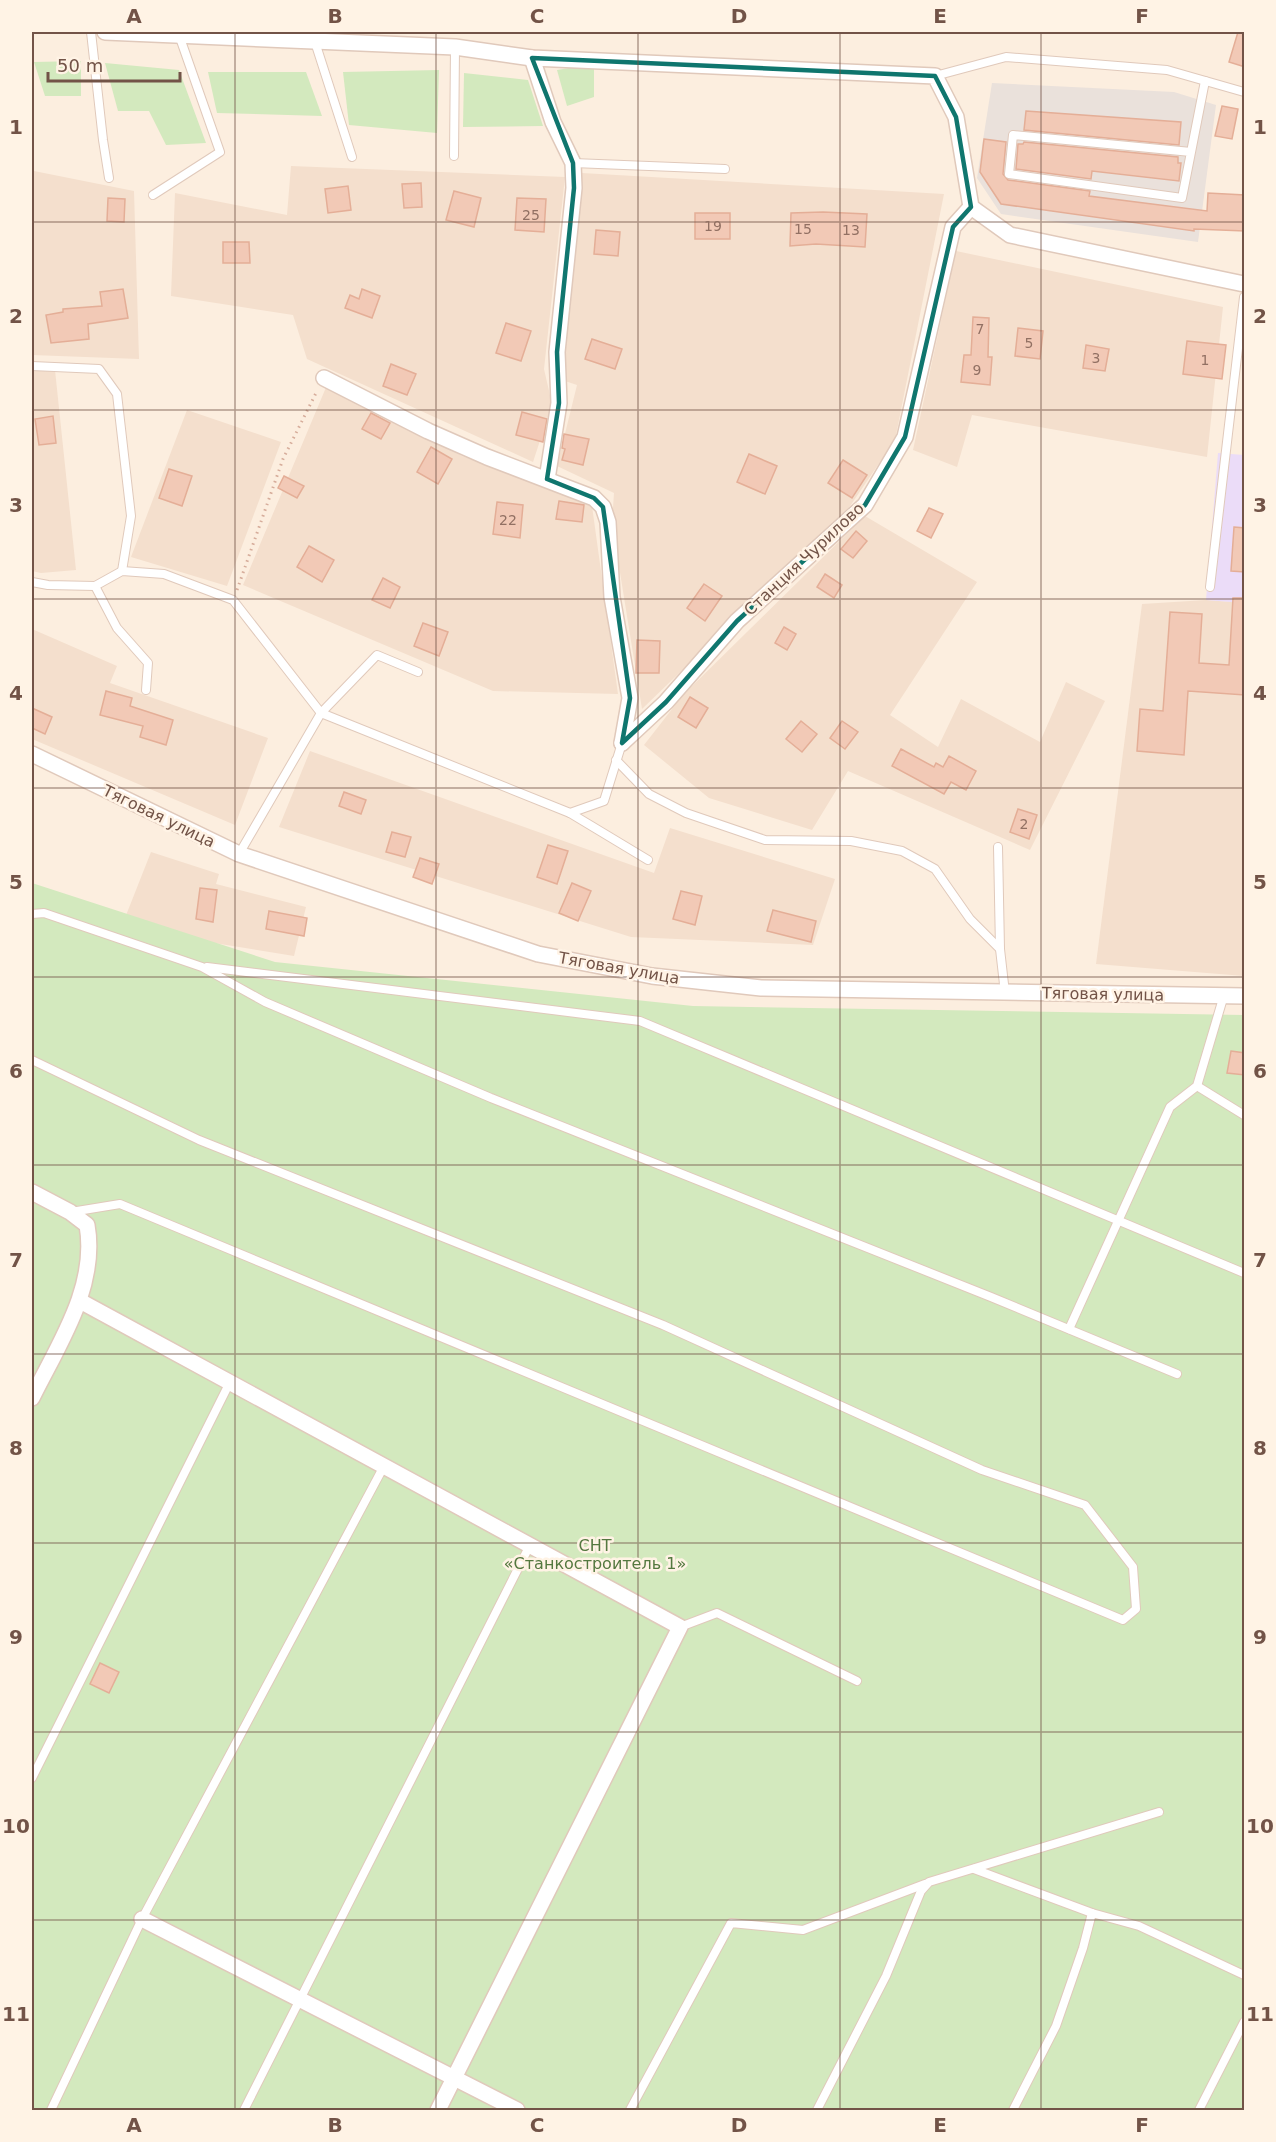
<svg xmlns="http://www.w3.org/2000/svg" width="1276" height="2142" viewBox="0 0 1276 2142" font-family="'DejaVu Sans',sans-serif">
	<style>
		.residential { fill: #f4dfcd }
		.industrial { fill: #eae1db }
		.education { fill: #ebdcf8 }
		.green { fill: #d3e9be }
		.building { fill: #f2c9b6; stroke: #e4ae97; stroke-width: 1.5 }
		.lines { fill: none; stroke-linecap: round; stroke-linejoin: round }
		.lane-casing { stroke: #e0c9bb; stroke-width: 10 }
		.street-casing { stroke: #e0c9bb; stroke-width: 18 }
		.path { stroke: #d6ac9a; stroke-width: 3; stroke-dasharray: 1.5 4.5; stroke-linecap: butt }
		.lane { stroke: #fff; stroke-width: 8 }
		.street { stroke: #fff; stroke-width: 15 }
		.marked { fill: none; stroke: #0f766e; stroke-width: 4.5; stroke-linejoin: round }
		.grid { fill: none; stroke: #725347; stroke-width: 1.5; stroke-opacity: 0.55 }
		.labels { text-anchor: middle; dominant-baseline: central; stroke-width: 5; stroke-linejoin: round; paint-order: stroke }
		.number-label { font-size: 14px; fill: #927063 }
		.street-label { font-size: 16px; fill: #725347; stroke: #fff3e5 }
		.park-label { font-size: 16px; fill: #54783f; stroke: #fff3e5 }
		.neatline { fill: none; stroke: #725347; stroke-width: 2 }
		.grid-label { font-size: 20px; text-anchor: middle; font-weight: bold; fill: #725347 }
	</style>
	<rect width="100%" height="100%" fill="#fceedf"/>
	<g class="residential">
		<polygon points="291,166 565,177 544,369 552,404 533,462 307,359 293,315 171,296 175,193 287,215"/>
		<polygon points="34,171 134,191 139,359 32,355"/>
		<polygon points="582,173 944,194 895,440 846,512 642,709 612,523 614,493 557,466 577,385 562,380"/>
		<polygon points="956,251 1223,307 1207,457 972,415 957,467 913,450"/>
		<polygon points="55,370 76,570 41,573 32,571 32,371"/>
		<polygon points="327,385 462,456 592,506 618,694 493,691 243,585"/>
		<polygon points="187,410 281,442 227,586 131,557"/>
		<polygon points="865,516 977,582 890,715 938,747 961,699 1040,742 1066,682 1105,701 1030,850 848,771 812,830 709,798 644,745 683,695"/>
		<polygon points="1206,600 1244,603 1244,976 1096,964 1142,604"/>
		<polygon points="32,629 117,666 110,683 268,738 235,825 32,739"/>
		<polygon points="310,751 654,873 670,828 835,879 813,945 631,937 279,827"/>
		<polygon points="151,852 219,874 216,884 306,907 294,956 121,928"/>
	</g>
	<polygon class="industrial" points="992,83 1174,92 1216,105 1198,242 1001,214 977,178"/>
	<polygon class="education" points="1218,453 1244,455 1244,603 1206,600"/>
	<g class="green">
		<polygon points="81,61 81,96 45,96 34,62"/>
		<polygon points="105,63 179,70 206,143 166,145 149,111 118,111"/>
		<polygon points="594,64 594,97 567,106 557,70"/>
		<polygon points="439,70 437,133 349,125 343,72"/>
		<polygon points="208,72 306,72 322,116 217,113"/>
		<polygon points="464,73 528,80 543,126 463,127"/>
		<polygon points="32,883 275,962 693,1006 1244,1015 1244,2110 32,2110"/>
	</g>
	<g class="building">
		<polygon points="1238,32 1245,32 1245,67 1229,62"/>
		<polygon points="1222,106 1238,109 1232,139 1215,136"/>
		<polygon points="1026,111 1181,122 1179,145 1024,130"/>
		<polygon points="984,139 1006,142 1003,174 1008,180 1090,191 1089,196 1207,211 1208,193 1245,195 1245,231 1194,229 1194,231 1001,204 980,172"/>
		<polygon points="1024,142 1178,157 1178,163 1181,163 1179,181 1092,171 1091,179 1016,169 1018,144 1023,144"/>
		<polygon points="421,183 422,207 404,208 402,184"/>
		<polygon points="348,186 351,210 328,213 325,189"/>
		<polygon points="454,191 481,198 474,227 446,220"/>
		<polygon points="108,198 125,199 124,222 107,221"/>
		<polygon points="517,198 546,199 544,232 515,230"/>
		<polygon points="823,212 867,214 865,247 816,244 790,246 791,213"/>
		<rect x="695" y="213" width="35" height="26"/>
		<polygon points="596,230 620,232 618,256 594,254"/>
		<polygon points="223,242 249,242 250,263 223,263"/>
		<polygon points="123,289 128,318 88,324 89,339 51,343 46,315 63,312 63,309 102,306 100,292"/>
		<polygon points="362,289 380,296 372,318 345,308 350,295 359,299"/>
		<polygon points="973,317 989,318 988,357 992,357 990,385 961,382 964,355 971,355"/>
		<polygon points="506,323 531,331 521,361 496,353"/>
		<polygon points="1018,328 1043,331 1040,359 1015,356"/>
		<polygon points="592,339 622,349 615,369 585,359"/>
		<polygon points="1187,341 1226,345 1222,379 1183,374"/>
		<polygon points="1086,345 1109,349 1105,371 1083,368"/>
		<polygon points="391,364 416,374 407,395 383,386"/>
		<polygon points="522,412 547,419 543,442 516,435"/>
		<polygon points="371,413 390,423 381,439 362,429"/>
		<polygon points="53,416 56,443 39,445 35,419"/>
		<polygon points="564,434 589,439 583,465 562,460 565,449 562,448"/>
		<polygon points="431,447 452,459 438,484 417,472"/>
		<polygon points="749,454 777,466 765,494 737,482"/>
		<polygon points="843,460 867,475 852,498 828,483"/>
		<polygon points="169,469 192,476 182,506 159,498"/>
		<polygon points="284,476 304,486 297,498 278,488"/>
		<polygon points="559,501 584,505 582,522 556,519"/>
		<polygon points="497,502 523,505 520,538 493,534"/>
		<polygon points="929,508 943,514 931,538 917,531"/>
		<polygon points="1234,527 1245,528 1245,572 1231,571"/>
		<polygon points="856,531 867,541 853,558 841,549"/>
		<polygon points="309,546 334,560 322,582 297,567"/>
		<polygon points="825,574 842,585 834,598 817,587"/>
		<polygon points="383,578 400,587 390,608 372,600"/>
		<polygon points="704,584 722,596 705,621 687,608"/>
		<polygon points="1233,598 1245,598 1245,695 1188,691 1184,755 1137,751 1140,709 1163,711 1170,612 1202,614 1199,663 1229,665"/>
		<polygon points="423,623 448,632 439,656 414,646"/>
		<polygon points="784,627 796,634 787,650 775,643"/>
		<polygon points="637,640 660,641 659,673 636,673"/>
		<polygon points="106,691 132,698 130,706 173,720 166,745 140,737 143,726 100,715"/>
		<polygon points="690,697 708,708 696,728 678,717"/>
		<polygon points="32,708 52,717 45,734 32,728"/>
		<polygon points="801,721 817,734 802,752 786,739"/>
		<polygon points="842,721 858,732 845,749 830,738"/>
		<polygon points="901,749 934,767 936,763 943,767 949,756 976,771 966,790 951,782 944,794 892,766"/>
		<polygon points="344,792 366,800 361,814 339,806"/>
		<polygon points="1018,809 1037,815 1029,839 1010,832"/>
		<polygon points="392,832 411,837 405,857 386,852"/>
		<polygon points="548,845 568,851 557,884 537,877"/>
		<polygon points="420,858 439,864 432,884 413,877"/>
		<polygon points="572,883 591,891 578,921 559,913"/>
		<polygon points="200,888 217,890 213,922 196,919"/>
		<polygon points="681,891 702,896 695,925 673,919"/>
		<polygon points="773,910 816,921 811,942 767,931"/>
		<polygon points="269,911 307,918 304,936 266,929"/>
		<polygon points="1231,1051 1245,1053 1245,1075 1227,1073"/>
		<polygon points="100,1663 119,1672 109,1693 90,1684"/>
	</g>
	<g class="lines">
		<defs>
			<g id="lane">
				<polyline points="91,32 103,140 109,178"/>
				<polyline points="315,42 352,157"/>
				<polyline points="935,76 1006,57 1167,70 1244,92"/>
				<polyline points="1191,152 1013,135 1009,174 1182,198 1205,81"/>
				<polyline points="454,156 455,47"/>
				<polyline points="573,163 725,169"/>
				<polyline points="153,195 220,152 179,35"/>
				<polyline points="32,366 99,369 117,394 131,516 122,571"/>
				<polyline points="32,582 48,585 95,586 122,571 164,574 233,600 321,713 239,854"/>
				<polyline points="95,586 117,628 148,663 146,690"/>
				<polyline points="1210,587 1244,297"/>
				<polyline points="418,672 377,655 321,713 570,813 604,801 622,743"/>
				<polyline points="616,760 649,794 686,813 765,840 851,841 902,851 935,869 970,919 1000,949 1005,993"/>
				<polyline points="570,813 648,860"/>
				<polyline points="998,847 1000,949"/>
				<polyline points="32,914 44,913 202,967 265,1002 491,1098 991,1297 1177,1374"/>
				<polyline points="207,967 640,1021 1244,1273"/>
				<polyline points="32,1060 199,1140 663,1325 982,1470 1085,1505 1133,1567 1136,1609 1123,1620 120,1204 71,1212"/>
				<polyline points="1197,1086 1244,1115"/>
				<polyline points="1069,1329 1170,1107 1197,1086 1224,995"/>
				<polyline points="680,1627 717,1613 857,1681"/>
				<polyline points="32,1778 230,1382"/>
				<polyline points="974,1869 1092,1913 1083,1948 1056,2026 1013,2110"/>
				<polyline points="1092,1913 1139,1926 1244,1975"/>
				<polyline points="51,2110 142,1919 384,1466"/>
				<polyline points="244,2110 530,1545"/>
				<polyline points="630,2110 731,1923 803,1930 925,1884"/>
				<polyline points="817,2110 886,1976 921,1891 929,1882 1159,1812"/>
				<polyline points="1199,2110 1244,2022"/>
			</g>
			<g id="street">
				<polyline points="105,32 455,47 532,58 935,76 956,117 971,207 1010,235 1244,284"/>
				<polyline points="532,58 553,122 573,163 574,188 557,352 559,403 547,479"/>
				<polyline points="324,378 428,431 487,457 594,498 603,507 608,522 612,597 630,698 622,743"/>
				<polyline points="622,743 666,702 737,621 865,505 905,437 953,227 971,207"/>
				<polyline points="32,754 239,854 538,954 652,976 761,988 1244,996"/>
				<path d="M32,1192l38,20 17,13c11,62 -29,120 -55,173"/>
				<polyline points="80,1301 680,1627 438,2110"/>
				<polyline points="142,1919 517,2110"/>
			</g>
		</defs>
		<use href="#lane" class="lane-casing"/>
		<use href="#street" class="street-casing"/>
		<polyline class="path" points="237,590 283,459 317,391"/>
		<use href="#lane" class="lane"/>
		<use href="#street" class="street"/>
	</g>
	<path class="marked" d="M532,58l403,18 21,41 15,90 -18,20 -48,210 -40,68 -128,116 -71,81 -44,41 8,-45 -27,-191 -9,-9 -47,-19 12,-76 -2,-51 17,-164 -1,-25z"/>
	<path class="grid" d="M235,32v2078M436,32v2078M638,32v2078M840,32v2078M1041,32v2078M32,222h1212M32,410h1212M32,599h1212M32,788h1212M32,977h1212M32,1165h1212M32,1354h1212M32,1543h1212M32,1732h1212M32,1920h1212"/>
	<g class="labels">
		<g class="number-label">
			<text x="531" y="215">25</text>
			<text x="713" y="226">19</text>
			<text x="803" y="229">15</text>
			<text x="851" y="230">13</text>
			<text x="980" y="329">7</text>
			<text x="1029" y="343">5</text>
			<text x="1096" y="358">3</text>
			<text x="1205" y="360">1</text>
			<text x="977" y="370">9</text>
			<text x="508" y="520">22</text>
			<text x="1024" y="824">2</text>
		</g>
		<g class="street-label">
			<text transform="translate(804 559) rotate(-43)">Станция Чурилово</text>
			<text transform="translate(159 816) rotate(26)">Тяговая улица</text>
			<text transform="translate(619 968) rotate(10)">Тяговая улица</text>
			<text transform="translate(1103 994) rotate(1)">Тяговая улица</text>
		</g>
		<g class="park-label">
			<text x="595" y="1545">СНТ<tspan x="595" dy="18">«Станкостроитель 1»</tspan></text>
		</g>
	</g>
	<rect width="1276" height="2142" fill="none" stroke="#fff3e5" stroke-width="66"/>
	<path d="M48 72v9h132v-9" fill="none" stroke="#725347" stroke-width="3"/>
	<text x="57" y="72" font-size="18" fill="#725347" stroke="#fff3e5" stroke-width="4.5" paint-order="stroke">50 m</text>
	<rect x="33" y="33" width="1210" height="2076" class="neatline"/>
	<g class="grid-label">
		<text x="134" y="23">A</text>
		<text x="335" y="23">B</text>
		<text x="537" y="23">C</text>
		<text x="739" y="23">D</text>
		<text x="940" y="23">E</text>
		<text x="1142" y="23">F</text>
		<text x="16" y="134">1</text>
		<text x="1260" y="134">1</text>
		<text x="16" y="323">2</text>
		<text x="1260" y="323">2</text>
		<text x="16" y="512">3</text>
		<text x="1260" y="512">3</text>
		<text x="16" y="700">4</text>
		<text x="1260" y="700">4</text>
		<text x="16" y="889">5</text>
		<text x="1260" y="889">5</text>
		<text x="16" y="1078">6</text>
		<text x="1260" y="1078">6</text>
		<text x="16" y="1267">7</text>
		<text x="1260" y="1267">7</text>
		<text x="16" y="1455">8</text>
		<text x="1260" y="1455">8</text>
		<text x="16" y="1644">9</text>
		<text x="1260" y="1644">9</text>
		<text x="16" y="1833">10</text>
		<text x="1260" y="1833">10</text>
		<text x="16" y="2021">11</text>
		<text x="1260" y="2021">11</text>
		<text x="134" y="2132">A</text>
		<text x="335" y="2132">B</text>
		<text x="537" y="2132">C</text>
		<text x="739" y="2132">D</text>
		<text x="940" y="2132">E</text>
		<text x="1142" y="2132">F</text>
	</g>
</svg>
